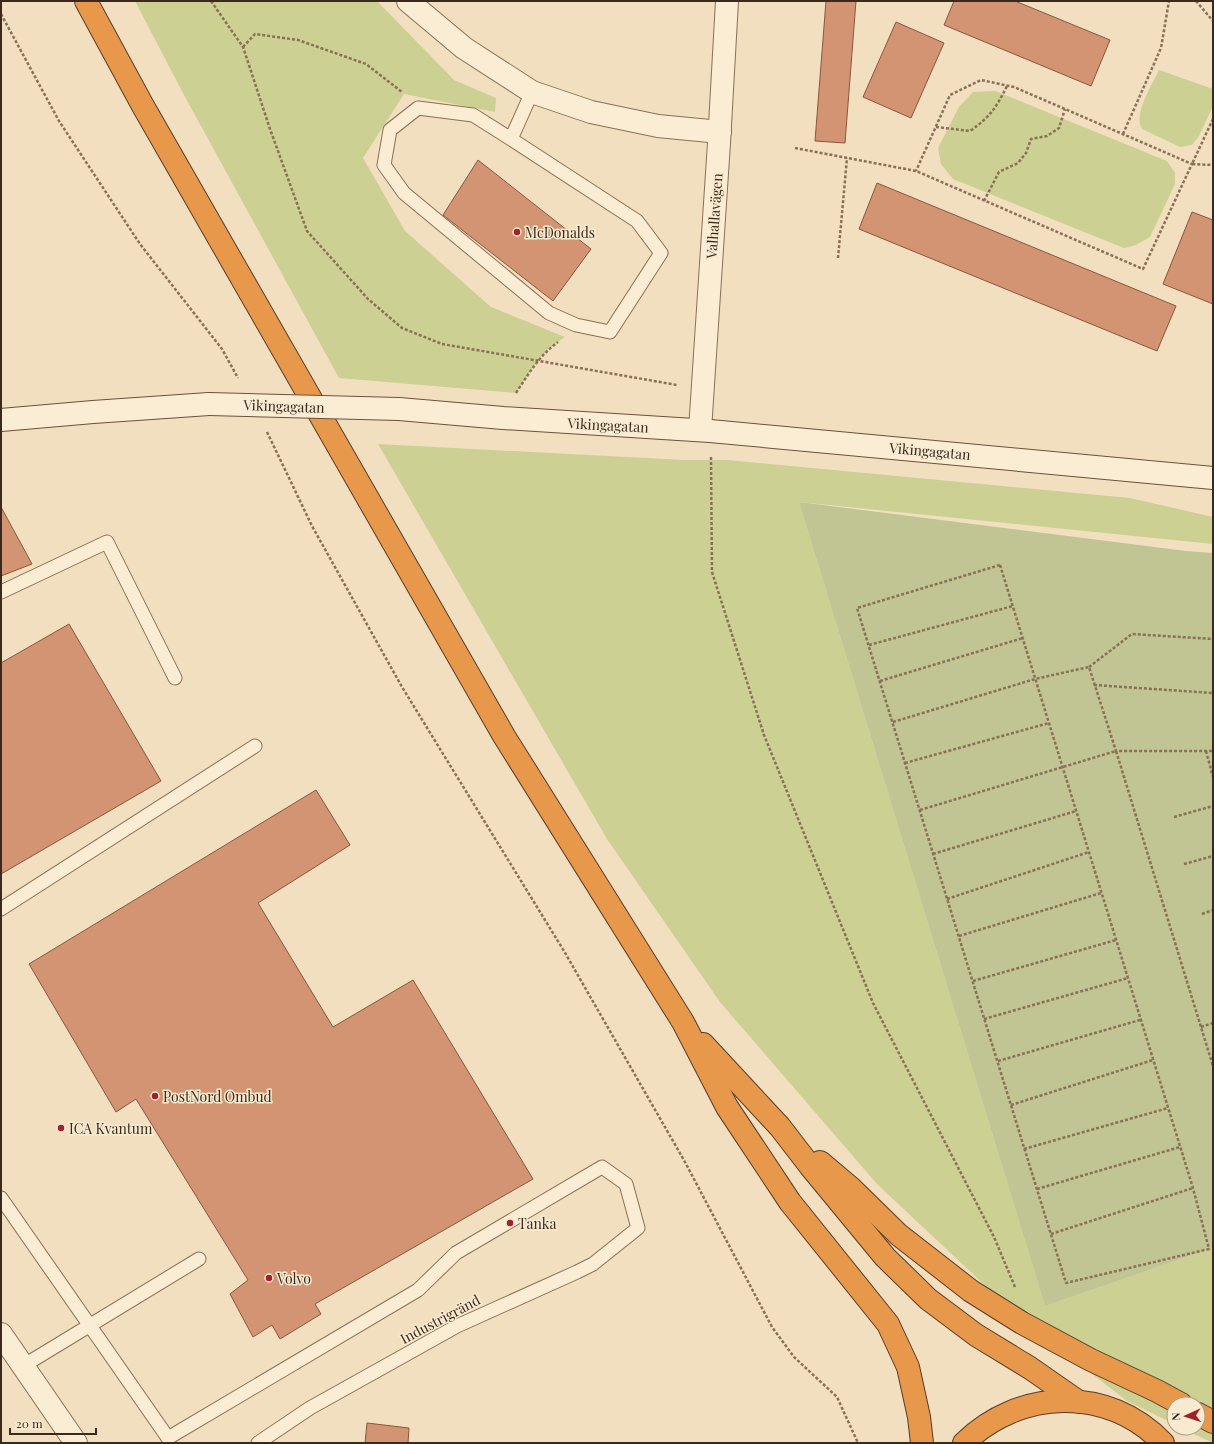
<svg xmlns="http://www.w3.org/2000/svg" width="1214" height="1444" viewBox="0 0 1214 1444" font-family="'Playfair Display',serif">
	<style>
		.green { fill: #ccd093 }
		.cemetery { fill: #c1c493 }
		.building { fill: #d29473; stroke: #8c563b }
		.lines { fill: none; stroke-linecap: round; stroke-linejoin: round }
		.lane-casing { stroke: #8b6f57; stroke-width: 15 }
		.street-casing { stroke: #8b6f57; stroke-width: 24 }
		.secondary-casing { stroke: #6d503a; stroke-width: 24 }
		.highway-casing { stroke: #593d2b; stroke-width: 24 }
		.path { stroke: #8b6f57; stroke-width: 2.5; stroke-dasharray: 3 2; stroke-linecap: butt }
		.lane { stroke: #fbedd4; stroke-width: 13 }
		.street { stroke: #fbedd4; stroke-width: 22 }
		.secondary { stroke: #fbedd4; stroke-width: 22 }
		.highway { stroke: #e7984a; stroke-width: 22 }
		.secondary-bridge-casing { stroke: #6d503a; stroke-width: 24; stroke-linecap: butt }
		.secondary-bridge { stroke: #fbedd4; stroke-width: 22 }
		.poi-dot { fill: #9e222b; stroke: #f8ead0; stroke-width: 1.5 }
		.labels { text-anchor: middle; dominant-baseline: central; stroke-width: 3; stroke-linejoin: round; paint-order: stroke }
		.street-label { font-size: 14px; fill: #3a291c; stroke: #f8ead0 }
		.poi-label { font-size: 14px; fill: #3a291c; stroke: #f8ead0; text-anchor: start }
	</style>
	<rect width="100%" height="100%" fill="#f1dfc0"/>
	<g class="green">
		<polygon points="135,1 377,1 454,80 496,98 495,112 404,94 363,158 405,231 491,307 565,337 549,348 537,361 516,393 339,378 184,95"/>
		<path d="M1159,70l54,19v17l-14,30 -7,9 -12,2 -38,-18c-9,-15 10,-44 17,-59z"/>
		<polygon points="995,91 1167,161 1175,173 1175,184 1150,237 1136,245 1124,248 953,179 941,164 938,148 959,107 973,92"/>
		<polygon points="378,444 684,460 727,460 1130,498 1213,517 1213,544 799,502 1045,1306 1213,1248 1213,1443 1181,1428 1198,1428 1198,1404 1174,1404 1174,1424 1127,1401 1022,1320 877,1184 720,1002 607,839"/>
	</g>
	<polygon class="cemetery" points="799,502 1186,551 1213,553 1213,1248 1045,1306"/>
	<g class="building">
		<polygon points="826,1 856,1 845,143 815,141"/>
		<polygon points="954,1 1015,1 1110,40 1091,86 944,25"/>
		<polygon points="896,22 944,43 911,118 863,97"/>
		<polygon points="478,160 591,249 553,301 443,215"/>
		<polygon points="877,183 1176,306 1157,351 859,229"/>
		<polygon points="1192,212 1213,220 1213,304 1163,284"/>
		<polygon points="1,507 32,564 1,576"/>
		<polygon points="69,624 161,781 1,874 1,663"/>
		<polygon points="316,790 350,845 258,903 333,1027 413,980 533,1179 315,1304 321,1314 280,1339 272,1325 253,1337 230,1294 248,1280 136,1099 116,1112 29,964"/>
		<polygon points="367,1423 409,1428 408,1443 365,1443"/>
	</g>
	<g class="lines">
		<defs>
			<g id="lane">
				<polyline points="511,139 473,115 418,108 390,130 384,165 404,193 549,313 576,325 610,332 661,253 637,221 511,139 532,92"/>
				<polyline points="1,592 107,542 175,678"/>
				<polyline points="1,909 255,746"/>
				<polyline points="1,1198 168,1438 418,1290 456,1253 602,1167 626,1184 638,1228 593,1264 577,1272 457,1326 310,1408 258,1443"/>
				<polyline points="23,1366 199,1259"/>
			</g>
			<g id="street">
				<polyline points="408,1 464,48 532,92 591,112 658,126 720,132"/>
				<polyline points="700,430 719,143 727,1"/>
				<polyline points="1,1334 76,1443"/>
			</g>
			<g id="secondary">
				<polyline points="399,409 503,418 710,431 1213,478"/>
				<polyline points="1,420 93,412 209,404"/>
			</g>
			<g id="highway">
				<polyline points="86,1 143,106 504,736 683,1022 727,1107 790,1202 888,1324 908,1367 919,1417 922,1443"/>
				<polyline points="703,1044 780,1127 810,1166 885,1257 928,1299 976,1335 1030,1368 1079,1402"/>
				<polyline points="820,1162 852,1189 899,1235 971,1291 1022,1323 1091,1360 1157,1391 1181,1404"/>
				<polyline points="1198,1414 1213,1422"/>
				<path d="M964,1443c55,-54 144,-58 199,0"/>
			</g>
		</defs>
		<use href="#lane" class="lane-casing"/>
		<use href="#street" class="street-casing"/>
		<use href="#secondary" class="secondary-casing"/>
		<use href="#highway" class="highway-casing"/>
		<g class="path">
			<polyline points="211,1 243,47 270,129 307,231 368,299 402,328 442,344 677,385"/>
			<polyline points="1196,1 1213,21"/>
			<polyline points="1,14 59,121 140,244 222,349 238,378"/>
			<polyline points="243,47 255,34 298,40 366,64 402,92"/>
			<polyline points="1213,119 1192,164 1213,165"/>
			<path d="M936,127l34,4c20,-14 26,-23 37,-45"/>
			<polyline points="1123,134 1161,48 1169,1"/>
			<polyline points="795,148 916,171 1143,269 1192,164 1014,87 981,80 950,95 916,171"/>
			<polyline points="984,201 999,172 1018,163 1026,153 1031,139 1047,136 1059,128 1065,109"/>
			<polyline points="838,258 847,158"/>
			<path d="M516,393c13,-20 23,-37 42,-51"/>
			<polyline points="267,432 312,526 402,687 564,951 685,1162 772,1327 794,1357 837,1397 858,1443"/>
			<polyline points="711,457 712,572 764,735 873,1003 994,1237 1015,1287"/>
			<polygon points="1000,565 1193,1188 1209,1249 1066,1283 857,608"/>
			<polyline points="869,645 1013,606"/>
			<polyline points="1089,667 1132,634 1213,639"/>
			<polyline points="880,681 1023,638"/>
			<polyline points="1094,685 1213,693"/>
			<polyline points="893,722 1035,679 1089,667 1116,751 1213,751"/>
			<polyline points="1206,751 1213,777"/>
			<polyline points="905,763 1049,723"/>
			<polyline points="920,810 1116,751 1213,1066"/>
			<polyline points="1174,817 1213,806"/>
			<polyline points="933,854 1076,811"/>
			<polyline points="1184,864 1213,856"/>
			<polyline points="947,899 1089,852"/>
			<polyline points="1202,914 1213,910"/>
			<polyline points="959,936 1101,893"/>
			<polyline points="973,981 1116,940"/>
			<polyline points="984,1019 1128,978"/>
			<polyline points="1201,1027 1213,1023"/>
			<polyline points="998,1061 1140,1020"/>
			<polyline points="1011,1105 1153,1060"/>
			<polyline points="1024,1149 1168,1108"/>
			<polyline points="1037,1189 1180,1147"/>
			<polyline points="1051,1234 1193,1188"/>
		</g>
		<use href="#lane" class="lane"/>
		<use href="#street" class="street"/>
		<use href="#secondary" class="secondary"/>
		<use href="#highway" class="highway"/>
		<defs>
			<polyline id="secondary-bridge" points="209,404 399,409"/>
		</defs>
		<use href="#secondary-bridge" class="secondary-bridge-casing"/>
		<use href="#secondary-bridge" class="secondary-bridge"/>
	</g>
	<g class="poi-dot">
		<circle cx="517" cy="232" r="4"/>
		<circle cx="155" cy="1096" r="4"/>
		<circle cx="61" cy="1128" r="4"/>
		<circle cx="510" cy="1223" r="4"/>
		<circle cx="269" cy="1278" r="4"/>
	</g>
	<g class="labels">
		<g class="street-label">
			<text transform="translate(714 216) rotate(-86)">Valhallavägen</text>
			<text transform="translate(284 406) rotate(2)">Vikingagatan</text>
			<text transform="translate(608 425) rotate(3)">Vikingagatan</text>
			<text transform="translate(930 451) rotate(5)">Vikingagatan</text>
			<text transform="translate(440 1319) rotate(-28)">Industrigränd</text>
		</g>
		<g class="poi-label">
			<text x="525" y="232">McDonalds</text>
			<text x="163" y="1096">PostNord Ombud</text>
			<text x="69" y="1128">ICA Kvantum</text>
			<text x="518" y="1223">Tanka</text>
			<text x="277" y="1278">Volvo</text>
		</g>
	</g>
	<rect width="1214" height="1444" fill="none" stroke="#3a291c" stroke-width="4"/>
	<g transform="translate(1186 1416) rotate(267)"><circle r="19" fill="#f8ead0" stroke="#ac9d88"/>
	<path d="M0-3L7 15L0 10L-7 15Z" fill="#9e222b"/>
	<text y="-6" font-size="11" font-weight="bold" text-anchor="middle" fill="#3a291c">N</text>
	</g>
	<path d="M10 1428v6h86v-6" fill="none" stroke="#3a291c" stroke-width="2"/>
	<text x="16" y="1428" font-size="12" fill="#3a291c" stroke="#f8ead0" stroke-width="3" paint-order="stroke">20 m</text>
</svg>
